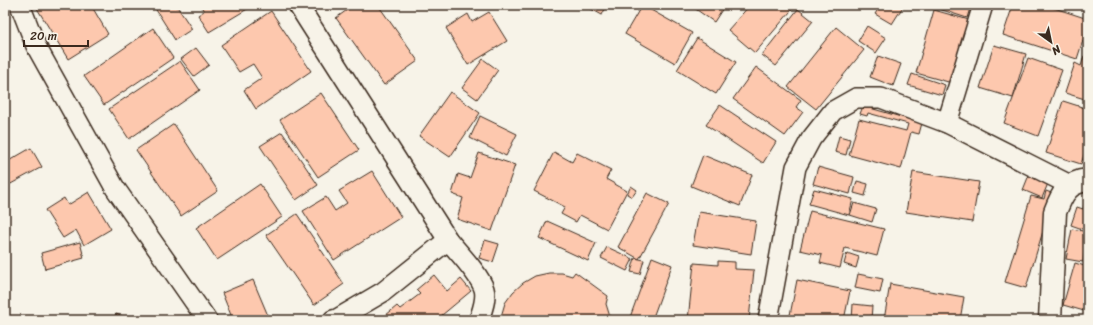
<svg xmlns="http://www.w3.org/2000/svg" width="1093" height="325" viewBox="0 0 1093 325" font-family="Sriracha,sans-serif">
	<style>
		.building { fill: #fdc8ae; stroke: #3b2a1e }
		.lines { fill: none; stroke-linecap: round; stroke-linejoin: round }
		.minor-casing { stroke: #3b2a1e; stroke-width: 22 }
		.tertiary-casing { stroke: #3b2a1e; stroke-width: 25 }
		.minor { stroke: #f7f3e8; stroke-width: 19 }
		.tertiary { stroke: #f7f3e8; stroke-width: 22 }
	</style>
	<rect width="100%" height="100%" fill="#f7f3e8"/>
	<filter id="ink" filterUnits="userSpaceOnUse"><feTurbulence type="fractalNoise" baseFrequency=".025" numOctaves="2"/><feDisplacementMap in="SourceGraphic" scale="8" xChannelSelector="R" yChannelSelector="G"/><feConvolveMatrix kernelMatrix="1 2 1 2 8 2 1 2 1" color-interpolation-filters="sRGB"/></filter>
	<g filter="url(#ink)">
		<g class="building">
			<polygon points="35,5 91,5 108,34 68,59"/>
			<polygon points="153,5 176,5 192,29 175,40"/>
			<polygon points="200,5 254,5 209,32 198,15 204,11"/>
			<polygon points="354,5 378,5 418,61 384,85 336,18"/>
			<polygon points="584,5 607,5 602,15"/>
			<polygon points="642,5 692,33 675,63 625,34"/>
			<polygon points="690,5 725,5 714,22"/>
			<polygon points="750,5 796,5 755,53 728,30"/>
			<polygon points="881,5 904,5 892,24 875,14"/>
			<polygon points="933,5 971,5 967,18 933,7"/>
			<polygon points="1013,5 1045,5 1088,19 1088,25 1077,59 1003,35"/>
			<polygon points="798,9 813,21 776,66 762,55"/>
			<polygon points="934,10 969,20 952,83 916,73"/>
			<polygon points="271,11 311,71 256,109 244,90 262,78 253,64 239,72 221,45"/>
			<polygon points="489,12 507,41 468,65 446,28 468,14 472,22"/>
			<polygon points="867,26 886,38 876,53 858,41"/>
			<polygon points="836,27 864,50 816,109 788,87"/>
			<polygon points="153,28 173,58 104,105 84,76"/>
			<polygon points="697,38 736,62 716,94 677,70"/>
			<polygon points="994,45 1026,54 1013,98 980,88"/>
			<polygon points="196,48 209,65 194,76 181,59"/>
			<polygon points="878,56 901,64 893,86 870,77"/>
			<polygon points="1084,56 1088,57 1088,100 1065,93 1075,63 1081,66"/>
			<polygon points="1028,58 1062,70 1038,136 1004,123"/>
			<polygon points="483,59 498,70 477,99 462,88"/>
			<polygon points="180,61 200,90 129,139 109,109"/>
			<polygon points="756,67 801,100 796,107 803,112 785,136 733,99"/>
			<polygon points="912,74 945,85 942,95 908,85"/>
			<polygon points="450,92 480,113 450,157 419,136"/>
			<polygon points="321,93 359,150 318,177 280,120"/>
			<polygon points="1063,101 1088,109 1088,143 1081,164 1046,153"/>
			<polygon points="720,105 776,142 763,163 706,125"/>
			<polygon points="863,106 922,123 919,134 911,132 901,169 849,155 859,119 906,131 908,124 868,113 867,116 860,114"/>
			<polygon points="480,116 517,134 506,156 470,138"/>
			<polygon points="174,124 218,191 181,216 136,150"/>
			<polygon points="282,132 318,185 296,200 260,146"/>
			<polygon points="839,136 850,139 846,155 835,152"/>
			<polygon points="31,148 42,167 7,186 5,182 5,163"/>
			<polygon points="554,152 572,162 577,153 611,170 606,179 627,191 607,229 580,215 576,222 561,214 565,207 534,191"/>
			<polygon points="479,153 515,165 492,231 457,219 463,198 452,194 458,174 470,178"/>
			<polygon points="703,155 752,175 740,206 691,186"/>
			<polygon points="818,167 854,177 850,194 813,184"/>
			<polygon points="372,171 401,217 334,260 303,211 326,197 335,211 347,203 339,191"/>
			<polygon points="913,172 979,182 972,222 906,212"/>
			<polygon points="1029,175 1049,181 1042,198 1023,190"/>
			<polygon points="857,181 868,184 865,196 854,193"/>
			<polygon points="260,184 282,217 217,260 196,228"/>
			<polygon points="631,186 637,190 632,197 627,194"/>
			<polygon points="814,189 853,199 849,215 809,204"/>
			<polygon points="1046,191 1054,194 1026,288 1005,282 1031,196 1044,199"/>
			<polygon points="89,192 111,229 84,245 76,230 63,238 45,210 64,198 68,205"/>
			<polygon points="647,193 669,204 639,259 618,247"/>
			<polygon points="1088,195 1088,231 1071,225 1077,207 1083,209"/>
			<polygon points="854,203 876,209 872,222 850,215"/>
			<polygon points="810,211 884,229 877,256 845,248 840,268 820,263 822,255 800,250"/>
			<polygon points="699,212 756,221 751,254 693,245"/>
			<polygon points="297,214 344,284 314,305 266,235"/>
			<polygon points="547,221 596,243 588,261 539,238"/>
			<polygon points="1072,229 1088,232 1083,262 1066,259"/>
			<polygon points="485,240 499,244 493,262 479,258"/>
			<polygon points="80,242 84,258 45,269 41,253"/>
			<polygon points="607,247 633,259 627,271 601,258"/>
			<polygon points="847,253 859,257 856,268 844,264"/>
			<polygon points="652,257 672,265 652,320 629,320"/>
			<polygon points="635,258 644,260 640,274 631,272"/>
			<polygon points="718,261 735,262 735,269 754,270 749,320 688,320 694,263 718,265"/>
			<polygon points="1075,263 1088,267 1088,298 1084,311 1063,305"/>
			<polygon points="575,272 608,296 606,304 611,320 500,320 505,303 513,292 523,283 535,276 549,273 562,273 572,276"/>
			<polygon points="858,274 883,279 880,293 855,288"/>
			<polygon points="434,275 447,291 461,279 471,291 436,320 380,320 397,306 400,309 420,294 416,290"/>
			<polygon points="253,280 269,318 265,320 233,320 222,293"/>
			<polygon points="797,280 850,291 844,320 789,320"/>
			<polygon points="890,284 964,297 960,320 884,320"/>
			<polygon points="853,304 872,306 871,320 852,320"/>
			<polygon points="116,314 133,320 114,320"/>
		</g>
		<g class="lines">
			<defs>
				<g id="minor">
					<polyline points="20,5 36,46 115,188 207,320"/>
					<path d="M298,5l150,235c10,12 32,35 36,49 3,10 -2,21 -5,31"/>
					<polyline points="947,123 983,5"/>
					<polyline points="333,320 337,319 383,292 448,240"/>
					<polyline points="768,320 796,167 811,139 833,111 856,98 881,98 947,123 1070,185"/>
				</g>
				<path id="tertiary" d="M1050,320l5,-108c7,-18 12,-30 33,-32"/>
			</defs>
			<use href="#minor" class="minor-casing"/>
			<use href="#tertiary" class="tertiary-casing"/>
			<use href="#minor" class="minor"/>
			<use href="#tertiary" class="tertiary"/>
		</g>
	</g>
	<rect width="1093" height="325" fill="none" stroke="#f7f3e8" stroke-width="20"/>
	<rect x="10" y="10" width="1073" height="305" fill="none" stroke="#3b2a1e" stroke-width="1.5" filter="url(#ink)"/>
	<g transform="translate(1051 42) rotate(147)" stroke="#f7f3e8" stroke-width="3" paint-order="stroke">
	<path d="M0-3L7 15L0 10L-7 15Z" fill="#3b2a1e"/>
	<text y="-6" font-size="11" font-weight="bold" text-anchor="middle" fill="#3b2a1e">N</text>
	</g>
	<path d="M24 40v6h64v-6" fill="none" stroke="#3b2a1e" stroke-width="2"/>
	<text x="30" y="40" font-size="12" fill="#3b2a1e" stroke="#f7f3e8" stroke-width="3" paint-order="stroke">20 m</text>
</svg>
